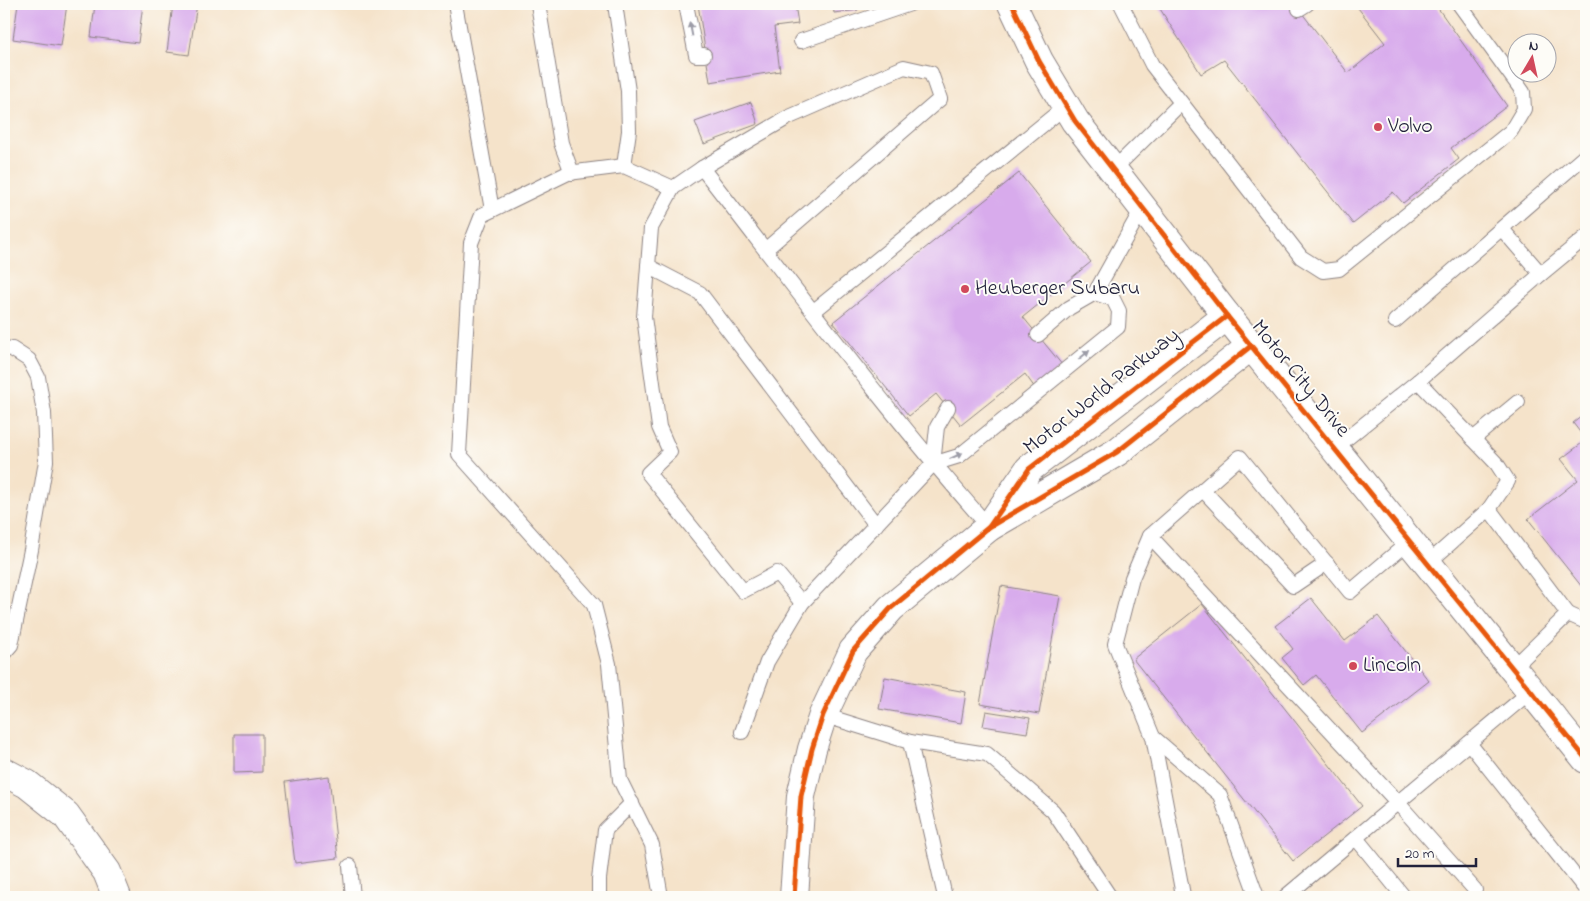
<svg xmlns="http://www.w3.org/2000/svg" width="1590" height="901" viewBox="0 0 1590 901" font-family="'Indie Flower',sans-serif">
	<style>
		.building { fill: #d8abec }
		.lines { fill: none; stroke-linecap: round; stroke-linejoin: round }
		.lane-casing { stroke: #8c8282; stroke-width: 16 }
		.street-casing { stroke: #8c8282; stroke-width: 30 }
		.secondary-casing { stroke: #8c8282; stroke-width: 30 }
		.lane { stroke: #fff; stroke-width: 14 }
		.street { stroke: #fff; stroke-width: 28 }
		.secondary { stroke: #fff; stroke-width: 28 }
		.cycleway-casing { stroke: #fdfcf7; stroke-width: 8 }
		.cycleway { stroke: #e8590c; stroke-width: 5 }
		.oneway { fill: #9c9ca7 }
		.poi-dot { fill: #d1495b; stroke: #fdfcf7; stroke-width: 2 }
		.labels { text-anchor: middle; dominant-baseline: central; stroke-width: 4; stroke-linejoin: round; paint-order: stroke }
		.poi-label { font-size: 22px; fill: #22223b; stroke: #fdfcf7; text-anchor: start }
		.street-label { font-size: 22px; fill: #22223b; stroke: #fdfcf7 }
	</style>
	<rect width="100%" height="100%" fill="#fdfcf7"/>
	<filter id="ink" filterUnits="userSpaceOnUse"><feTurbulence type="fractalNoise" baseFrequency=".02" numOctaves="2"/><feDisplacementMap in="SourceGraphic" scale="10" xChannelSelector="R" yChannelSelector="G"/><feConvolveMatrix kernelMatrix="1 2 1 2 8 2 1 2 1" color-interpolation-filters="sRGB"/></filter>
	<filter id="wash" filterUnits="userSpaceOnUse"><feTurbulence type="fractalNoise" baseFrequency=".0096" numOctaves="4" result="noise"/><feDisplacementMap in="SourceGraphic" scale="20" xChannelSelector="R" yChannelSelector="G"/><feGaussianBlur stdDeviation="1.12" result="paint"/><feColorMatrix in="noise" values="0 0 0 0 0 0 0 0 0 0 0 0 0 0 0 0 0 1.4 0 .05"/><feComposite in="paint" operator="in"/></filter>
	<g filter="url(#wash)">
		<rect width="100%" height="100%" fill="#f5e3ca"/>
		<g id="blocks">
			<g class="building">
				<polygon points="18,4 67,4 61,46 13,39"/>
				<polygon points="95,4 143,4 138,43 91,37"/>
				<polygon points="173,4 197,4 189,55 167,52"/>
				<polygon points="698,4 795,4 798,24 774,27 780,71 710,82"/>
				<polygon points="833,4 857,4 858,10 834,13"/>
				<polygon points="1157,4 1295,4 1348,73 1385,43 1355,4 1435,4 1507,106 1451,148 1459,159 1403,203 1393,192 1353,224 1224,60 1201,74"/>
				<polygon points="751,102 758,124 704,144 695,122"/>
				<polygon points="1019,173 1091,262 1023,317 1063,366 1035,388 1025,374 961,425 936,394 909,416 833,322"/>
				<polygon points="1586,413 1586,592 1528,519 1578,480 1561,459 1586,440 1573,423"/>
				<polygon points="1001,586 1060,596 1039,714 980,704"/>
				<polygon points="1311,598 1345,641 1378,616 1429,681 1362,733 1316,675 1304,685 1282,658 1293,649 1275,626"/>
				<polygon points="1202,604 1362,806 1293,861 1133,659"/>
				<polygon points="885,677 966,692 961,723 879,709"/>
				<polygon points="986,711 1030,718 1027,733 983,726"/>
				<polygon points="234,734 262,734 262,772 234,773"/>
				<polygon points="329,776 338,858 295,863 285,782"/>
			</g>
		</g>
	</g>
	<g filter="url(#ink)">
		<use href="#blocks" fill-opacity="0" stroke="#8c8282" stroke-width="1"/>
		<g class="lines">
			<defs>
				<g id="lane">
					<polyline points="455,4 492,210"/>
					<polyline points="538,4 561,143 572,173"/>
					<polyline points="615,4 628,91 629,131 624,166"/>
					<polyline points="686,4 696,55 704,55"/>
					<polyline points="1121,4 1152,65 1301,257 1323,271 1339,269 1511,131 1524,109 1523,92 1459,4"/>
					<polyline points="1299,9 1307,4"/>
					<polyline points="801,41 910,4"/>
					<polyline points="702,168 673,188 651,228 644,317 659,427 670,452 648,473 743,591 777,573 802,603 933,464"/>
					<polyline points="1113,170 1181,103"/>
					<polyline points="1502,229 1541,274"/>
					<path d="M765,250l175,-151 -9,-26 -27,-6 -117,51 -85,50c94,121 185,244 287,359"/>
					<polyline points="648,266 700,293 876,525"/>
					<polyline points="1095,293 1143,207"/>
					<polyline points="814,311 1066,106"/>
					<polyline points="1395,321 1586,155"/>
					<polyline points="4,348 12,349 29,360 38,377 44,413 46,461 31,550 11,645 4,653"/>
					<polyline points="1418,381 1541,274 1586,237"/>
					<polyline points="948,408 937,427 933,464 959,456 1118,327 1119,311 1113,299 1095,293 1069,308 1038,335"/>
					<polyline points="1473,439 1518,402"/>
					<polyline points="1335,448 1418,381 1497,464 1508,481 1489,509"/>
					<polyline points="1203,490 1293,586 1327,563"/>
					<polyline points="1150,536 1398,803 1475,890"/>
					<polyline points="1427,564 1489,509 1568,614 1513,668"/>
					<polyline points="1568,614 1586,622"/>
					<polyline points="823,715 910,742 987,754 1053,811 1110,897"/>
					<polyline points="742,732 767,662 802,603"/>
					<polyline points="1153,737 1220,795 1257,897"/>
					<polyline points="910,742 945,897"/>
					<polyline points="1469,743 1586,890"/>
					<polyline points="1356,838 1404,897"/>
					<polyline points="350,866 353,897"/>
					<polyline points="1183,895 1153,737 1115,644 1132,578 1150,536 1240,457 1350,592 1410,541"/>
					<polyline points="599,897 599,879 605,830 632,803"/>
					<polyline points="661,897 652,845 620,780 609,664 594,605 459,454 471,243 482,215 568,173 624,166 673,188"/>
					<polyline points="1285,897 1531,691"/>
				</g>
				<g id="street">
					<polyline points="1227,316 1029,469 989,527 1117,452 1251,346"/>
					<polyline points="4,772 27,784 66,815 107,872 117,897"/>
					<polyline points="794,897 801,796 812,749 823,715 853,651 891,608 989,527"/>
				</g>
				<polyline id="secondary" points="1012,4 1039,61 1075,121 1227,316 1586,759"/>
			</defs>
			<use href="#lane" class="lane-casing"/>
			<use href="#street" class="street-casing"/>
			<use href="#secondary" class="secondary-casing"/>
			<use href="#lane" class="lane"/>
			<use href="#street" class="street"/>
			<use href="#secondary" class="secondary"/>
			<defs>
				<g id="cycleway">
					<polyline points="1012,4 1039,61 1075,121 1227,316 1586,759"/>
					<polyline points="1227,316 1029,469 989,527 1117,452 1251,346"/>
					<polyline points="794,897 801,796 812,749 823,715 853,651 891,608 989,527"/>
				</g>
			</defs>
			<use href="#cycleway" class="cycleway-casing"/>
			<use href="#cycleway" class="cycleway"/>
		</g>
		<defs><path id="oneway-solid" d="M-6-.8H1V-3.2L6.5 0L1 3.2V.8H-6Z" transform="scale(1.25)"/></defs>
		<g class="oneway">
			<use href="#oneway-solid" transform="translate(691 29) rotate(-101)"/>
			<use href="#oneway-solid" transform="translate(1084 355) rotate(-39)"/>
			<use href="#oneway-solid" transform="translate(956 456) rotate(-25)"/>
		</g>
	</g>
	<g class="poi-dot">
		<circle cx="1378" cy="127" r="5"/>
		<circle cx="965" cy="289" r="5"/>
		<circle cx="1353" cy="666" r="5"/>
	</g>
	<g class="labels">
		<g class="poi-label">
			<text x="1388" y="127">Volvo</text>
			<text x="975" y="289">Heuberger Subaru</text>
			<text x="1363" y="666">Lincoln</text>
		</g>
		<g class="street-label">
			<text transform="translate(1300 379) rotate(51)">Motor City Drive</text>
			<text transform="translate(1102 392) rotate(-38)">Motor World Parkway</text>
		</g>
	</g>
	<rect width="1590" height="901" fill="none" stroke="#fdfcf7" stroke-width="20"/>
	<g transform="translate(1532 58) rotate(9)"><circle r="24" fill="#fdfcf7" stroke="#a5a5ac"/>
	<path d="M0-4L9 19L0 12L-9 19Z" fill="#d1495b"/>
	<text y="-8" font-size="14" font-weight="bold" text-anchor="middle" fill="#22223b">N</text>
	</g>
	<path d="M1398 858v8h78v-8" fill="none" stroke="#22223b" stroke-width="2.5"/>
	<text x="1405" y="858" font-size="15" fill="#22223b" stroke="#fdfcf7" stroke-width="4" paint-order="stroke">20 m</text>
</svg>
